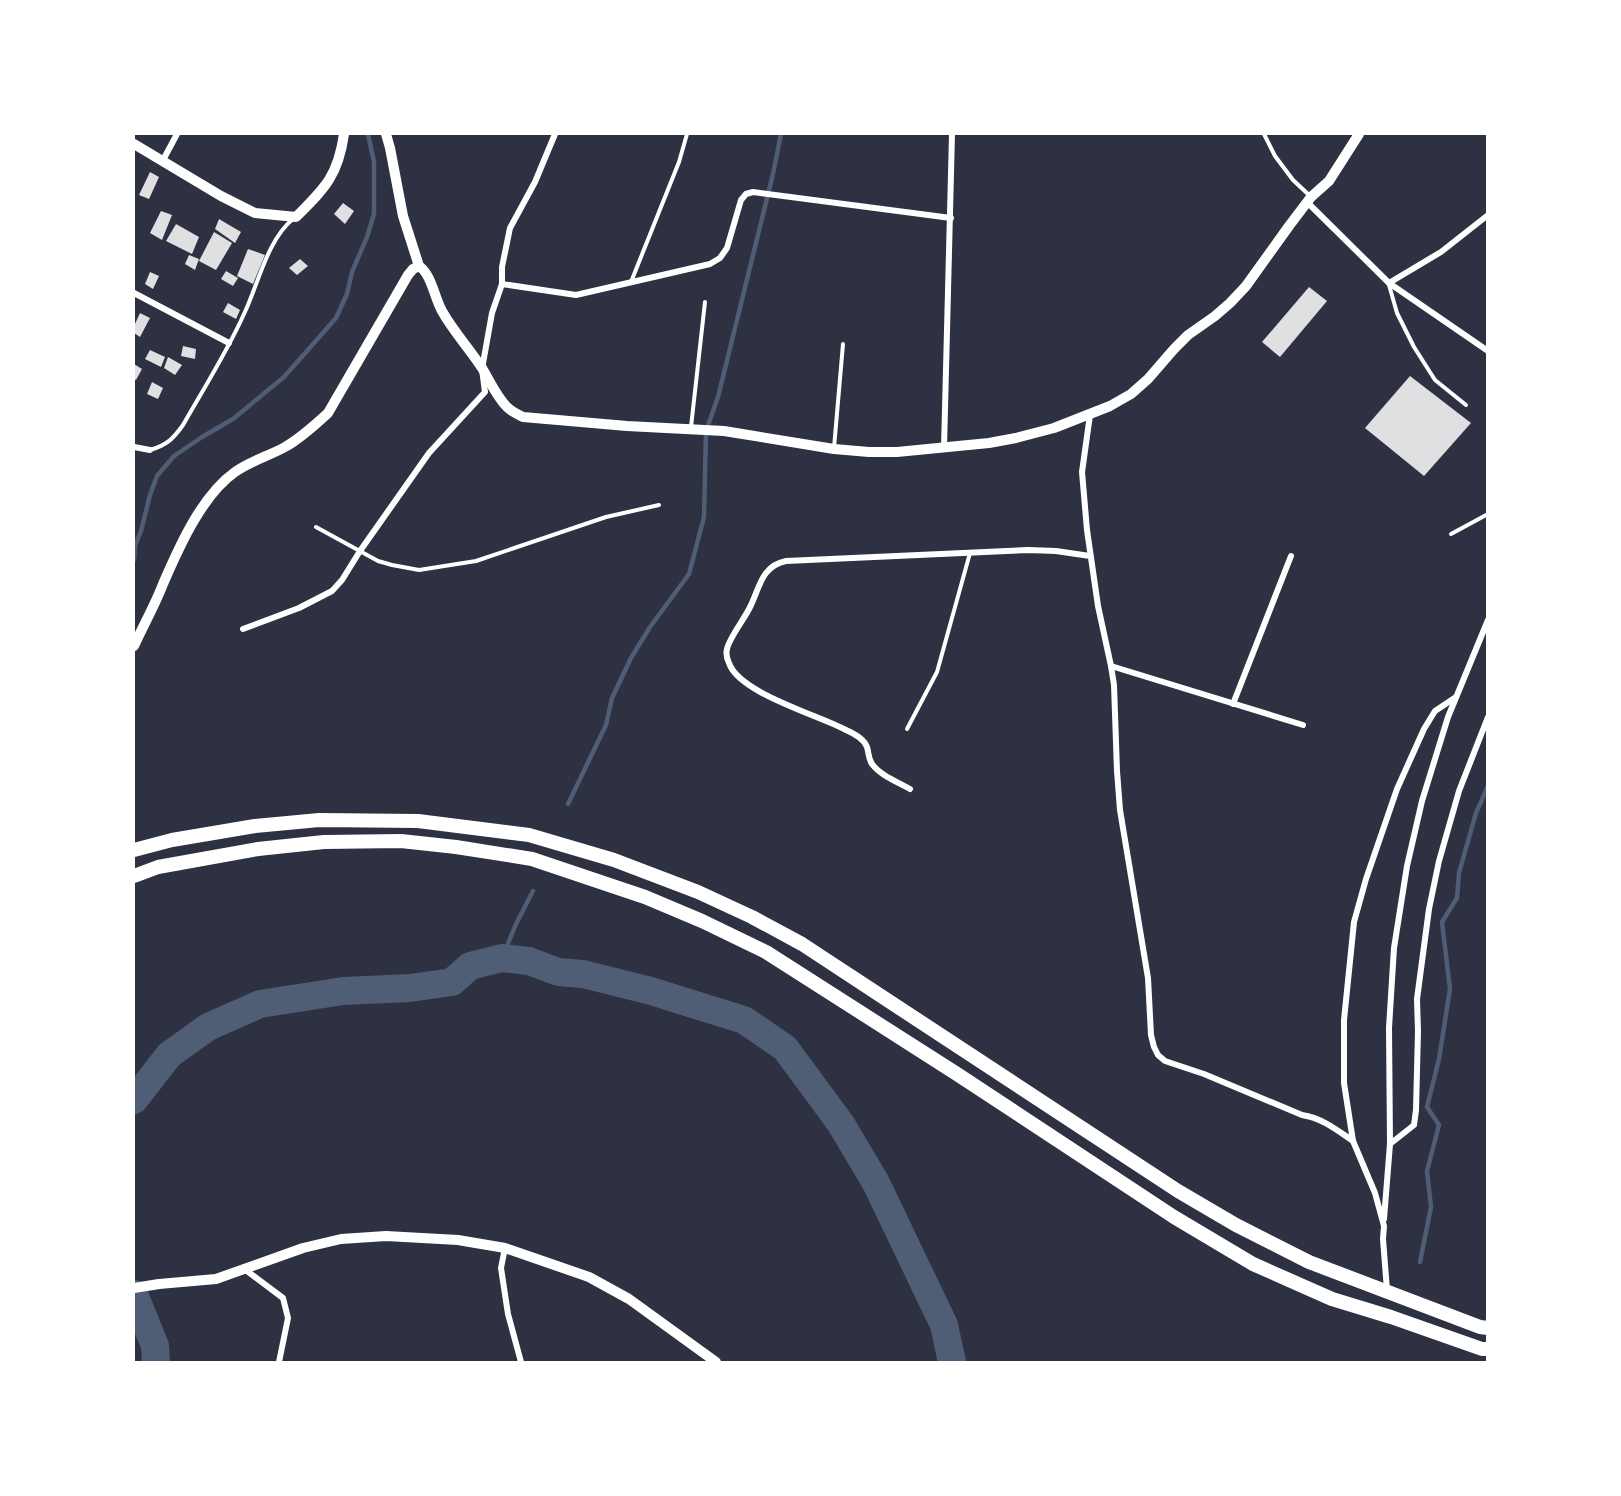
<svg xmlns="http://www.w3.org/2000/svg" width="1621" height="1496" viewBox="0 0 1621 1496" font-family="'Nunito Sans',sans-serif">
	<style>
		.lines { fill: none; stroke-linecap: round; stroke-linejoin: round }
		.stream { stroke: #4f5d75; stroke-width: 4.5 }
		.river { stroke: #4f5d75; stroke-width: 28 }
		.building { fill: #e0e0e3 }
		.service { stroke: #fff; stroke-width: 4 }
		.minor { stroke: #fff; stroke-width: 6 }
		.tertiary { stroke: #fff; stroke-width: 10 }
		.trunk { stroke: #fff; stroke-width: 14 }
	</style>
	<rect width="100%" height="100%" fill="#2d3142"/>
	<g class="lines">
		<g class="stream">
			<polyline points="134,560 135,546 141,531 150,495 157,476 174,456 202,437 233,419 284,377 336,318 347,294 352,272 367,237 374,214 374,162 368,134"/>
			<polyline points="568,804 606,725 612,698 631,658 650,627 689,574 704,517 706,431 718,397 773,174 781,134"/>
			<polyline points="502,958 516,924 533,891"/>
			<polyline points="1420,1262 1431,1207 1427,1171 1439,1125 1427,1107 1439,1059 1450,989 1442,922 1457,898 1459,873 1476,813 1488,786"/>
		</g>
		<g class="river">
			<polyline points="134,1100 169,1055 208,1027 260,1004 343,991 410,988 452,982 470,966 502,958 529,961 558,972 583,974 651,991 744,1020 785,1048 841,1124 876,1183 944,1325 952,1362"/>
			<polyline points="134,1294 155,1346 156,1362"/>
		</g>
	</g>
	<g class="building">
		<polygon points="150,172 159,177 149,199 139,195"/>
		<polygon points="343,203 354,211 345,224 334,214"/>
		<polygon points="161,211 172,215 162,240 150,233"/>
		<polygon points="219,219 241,232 235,243 215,229"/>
		<polygon points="176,224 199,237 192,254 166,241"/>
		<polygon points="214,232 232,243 216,270 199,261"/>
		<polygon points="248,249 265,255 253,284 237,276"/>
		<polygon points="189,255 199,259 195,270 185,264"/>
		<polygon points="300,259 308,266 297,275 289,268"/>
		<polygon points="226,271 238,278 233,286 221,279"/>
		<polygon points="150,272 159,276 153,289 145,284"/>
		<polygon points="1309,287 1327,301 1280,357 1262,342"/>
		<polygon points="228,303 240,310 236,319 223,312"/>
		<polygon points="140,313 150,318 140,337 134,333 134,326"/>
		<polygon points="183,346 196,349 195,359 181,356"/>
		<polygon points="150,350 165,357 161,367 145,359"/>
		<polygon points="168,357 182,365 175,375 164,368"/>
		<polygon points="134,364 142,369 136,380 134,379"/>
		<polygon points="1410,376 1471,423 1424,476 1365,428"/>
		<polygon points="152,382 163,388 158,399 147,394"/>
	</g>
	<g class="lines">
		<g class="service">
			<polyline points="1264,134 1275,156 1293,180 1309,195"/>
			<polyline points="631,282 679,162 687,134"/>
			<polyline points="1389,285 1397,313 1414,347 1435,380 1466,405"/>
			<polyline points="691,427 705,302"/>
			<polyline points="834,448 843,344"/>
			<path d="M150,450c17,-5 23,-11 33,-25 21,-37 44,-73 61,-111 14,-29 23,-74 49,-95"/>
			<polyline points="316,527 378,561 392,565 419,570 476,561 606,517 659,505"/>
			<polyline points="1451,534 1488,514"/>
			<polyline points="907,729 937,672 970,553"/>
		</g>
		<g class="minor">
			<polyline points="162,162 177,134"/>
			<polyline points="1308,203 1389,283 1488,351"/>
			<polyline points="1389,283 1441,252 1488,215"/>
			<polyline points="502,284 576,295 710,264 720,258 727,248 741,200 746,194 753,192 951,218"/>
			<polyline points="134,293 229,343"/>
			<path d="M1090,415l-8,57 5,58 11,76 13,60 3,19 3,86 3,39 28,168 3,57 3,12 4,8 7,6 39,13 98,41c20,3 35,15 51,26"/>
			<polyline points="134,447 150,450"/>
			<polyline points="944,448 952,134"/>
			<polyline points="243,629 299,608 332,591 342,580 360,551 429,453 485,392 482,369 492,313 502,284 502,267 510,228 535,182 555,134"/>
			<polyline points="1111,666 1303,725"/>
			<polyline points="1233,704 1291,556"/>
			<path d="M910,789c-12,-7 -29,-13 -38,-25 -4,-6 -3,-11 -5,-17 -3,-8 -14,-14 -21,-17 -28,-15 -107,-37 -117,-67 -2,-4 -3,-10 -2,-14 2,-11 19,-32 24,-44 9,-19 11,-39 35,-44l242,-11 28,1 34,5"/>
			<polyline points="1390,1144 1414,1125 1416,1110 1418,1031 1417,999 1429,909 1439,861 1459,791 1488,717"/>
			<polyline points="1384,1219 1390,1144 1389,1028 1394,948 1407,866 1422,801 1448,717 1488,620"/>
			<polyline points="505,1248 501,1268 508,1314 521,1362"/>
			<polyline points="243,1268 283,1298 288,1318 279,1362"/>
			<polyline points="1387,1290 1383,1239 1384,1226 1375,1193 1353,1141 1344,1083 1344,1020 1354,922 1366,879 1397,789 1424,729 1435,711 1456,697"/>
		</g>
		<g class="tertiary">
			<polyline points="386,134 390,148 403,216 419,266"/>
			<path d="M134,144l87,52 34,17 41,4c29,-29 42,-41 48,-83"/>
			<path d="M419,266c13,9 15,31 23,45 11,20 27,37 40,57 8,13 14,28 25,39 5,5 10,7 16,10l104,9 97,5 110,18 35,3h28l92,-9 27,-5 38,-10 56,-22 21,-12 17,-15 26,-30 14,-14 27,-19 15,-13 16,-17 43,-60 22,-29 18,-16 30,-47"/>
			<path d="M134,646c9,-20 21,-41 29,-62 16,-37 39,-89 72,-112 15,-11 34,-16 50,-25 16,-9 30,-22 43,-34l80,-138 5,-6 6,-3"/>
			<polyline points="134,1288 159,1284 216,1279 303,1248 341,1239 386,1236 458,1240 505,1248 589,1277 629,1299 716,1362"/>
		</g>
		<g class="trunk">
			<polyline points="134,850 172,840 255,826 319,820 418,821 529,835 614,860 698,892 752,917 802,944 1178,1191 1236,1225 1309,1262 1480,1327 1488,1328"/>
			<polyline points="134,876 158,867 258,849 324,842 401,841 456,847 532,859 645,897 702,921 766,952 957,1074 1174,1217 1253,1264 1332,1299 1391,1317 1482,1349 1488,1349"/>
		</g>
	</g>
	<rect width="1621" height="1496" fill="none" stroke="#ffffff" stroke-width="270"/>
</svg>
